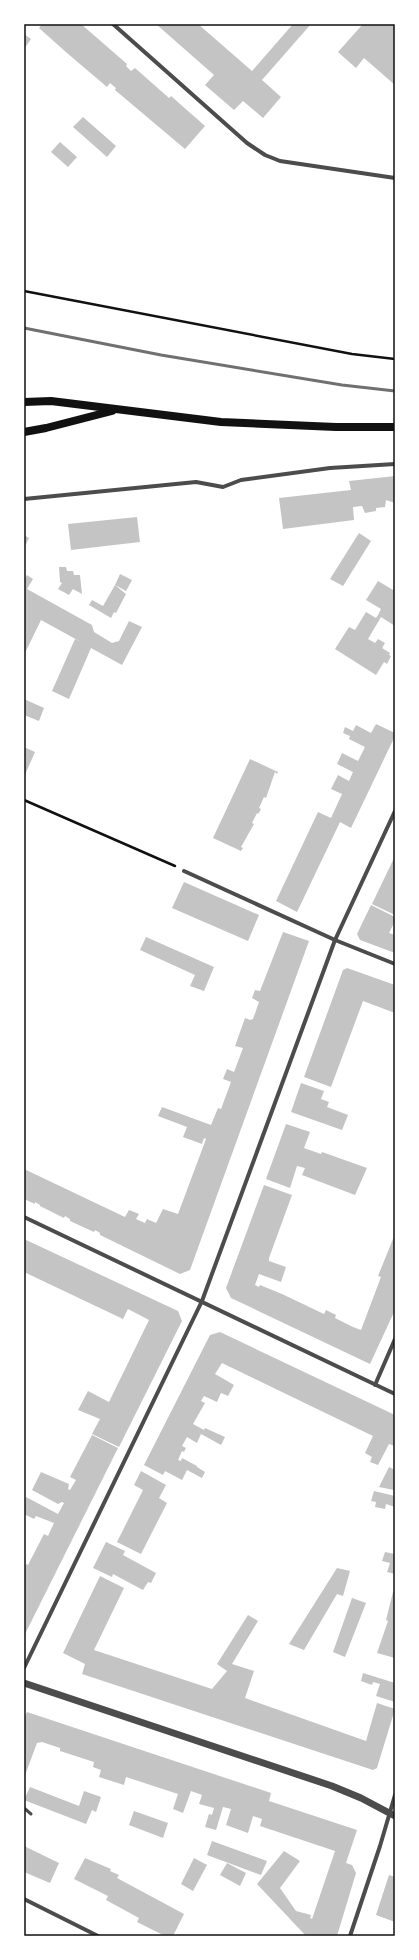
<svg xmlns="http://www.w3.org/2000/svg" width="419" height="1960" viewBox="0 0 419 1960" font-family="Arial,sans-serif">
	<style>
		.building { fill: #c4c4c4 }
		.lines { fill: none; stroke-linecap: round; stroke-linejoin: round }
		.path { stroke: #111; stroke-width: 2.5 }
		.service { stroke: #4c4c4c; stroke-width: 3 }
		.minor { stroke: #4c4c4c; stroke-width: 4 }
		.tertiary { stroke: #4c4c4c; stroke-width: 7 }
		.secondary { stroke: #111; stroke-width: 8 }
		.rail { stroke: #707070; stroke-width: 3 }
		.neatline { fill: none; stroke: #111; stroke-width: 1.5 }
	</style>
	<rect width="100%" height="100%" fill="#fff"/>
	<g class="building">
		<polygon points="42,24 81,24 127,64 126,66 131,71 135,68 169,98 171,96 205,126 185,149 115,90 116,88 110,83 107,87 67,53 39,28"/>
		<polygon points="156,24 198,24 252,71 293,24 311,24 262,80 281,97 263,118 243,101 234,110 205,85 214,75"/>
		<polygon points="363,24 395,24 395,85 364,58 356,68 338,52"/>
		<polygon points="24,34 31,39 24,49"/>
		<polygon points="83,117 116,146 107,157 73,127"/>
		<polygon points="60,142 77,157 68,167 51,152"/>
		<polygon points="395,476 395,503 386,500 385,507 376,508 376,511 365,513 362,506 353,507 354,520 283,529 279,498 351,490 349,481"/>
		<polygon points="137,517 140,542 71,550 68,524"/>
		<polygon points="359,533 371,541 343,586 330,579"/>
		<polygon points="24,535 29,538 24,548"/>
		<polygon points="59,567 66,567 67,571 73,571 74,575 80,575 82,594 73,589 69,595 58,589 62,583 60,582"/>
		<polygon points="120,574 132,580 126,591 115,585"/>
		<polygon points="27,575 33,579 27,589 92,625 94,632 112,643 119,641 129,621 142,627 122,665 91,648 69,699 52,691 75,639 81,642 41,620 24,655 24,580"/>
		<polygon points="378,581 393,590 395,587 395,626 381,617 368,639 375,643 378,639 385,643 382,648 390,653 389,655 391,656 387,664 384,662 376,675 335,649 349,627 355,630 366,612 376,618 378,615 381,609 366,600"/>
		<polygon points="115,585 126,594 116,613 114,612 111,618 89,605 92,600 103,606"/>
		<polygon points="24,699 44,708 39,721 24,715"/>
		<polygon points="376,724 395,733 395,736 351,828 340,822 297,912 276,901 318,812 331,818 342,794 331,789 338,775 349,781 353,772 337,764 342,753 358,761 365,747 349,739 350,736 343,733 345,727 353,731 356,725 371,733"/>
		<polygon points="24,747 35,752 24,777"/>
		<polygon points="250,759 278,772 277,774 275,772 266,798 264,797 259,808 261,809 260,811 258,814 257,813 252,823 254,824 241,847 243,848 241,851 213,838"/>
		<polygon points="395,856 395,915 372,904"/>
		<polygon points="184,882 259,915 248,941 172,908"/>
		<polygon points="371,905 395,917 395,921 389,933 395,935 395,953 360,940 357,934"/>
		<polygon points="283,932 309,941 190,1270 180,1274 100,1235 100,1233 95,1230 94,1232 70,1221 70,1219 65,1216 64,1218 40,1206 40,1205 35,1202 35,1204 24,1199 24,1169 125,1217 129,1210 139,1214 136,1219 145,1223 147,1219 156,1223 163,1209 178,1214 206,1139 204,1138 202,1144 183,1137 187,1127 158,1116 162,1107 211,1125 218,1108 221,1109 231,1082 223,1079 227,1069 234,1072 243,1048 235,1046 245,1018 250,1020 253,1019 259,1002 252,998 255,990 260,991"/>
		<polygon points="146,937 214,967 204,991 190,986 195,975 140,950"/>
		<polygon points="347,968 395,985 395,1013 363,1001 331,1087 304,1077 343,970"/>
		<polygon points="301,1083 324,1091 321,1099 329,1102 327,1107 348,1115 342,1130 291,1112"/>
		<polygon points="286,1124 310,1132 304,1148 321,1154 322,1152 367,1168 355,1195 302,1175 305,1168 297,1166 290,1188 266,1179"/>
		<polygon points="264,1185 292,1195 269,1258 269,1261 286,1267 281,1282 259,1274 255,1285 259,1287 260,1285 282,1294 324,1314 326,1310 336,1315 335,1318 353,1327 361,1330 381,1277 378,1276 395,1234 395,1310 370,1364 231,1298 226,1288"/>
		<polygon points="24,1239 178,1311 182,1321 119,1447 92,1434 100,1419 78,1410 88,1391 109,1402 149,1320 128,1309 123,1319 24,1272"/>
		<polygon points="220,1332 395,1415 395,1446 389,1444 378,1465 370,1462 372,1457 365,1453 373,1436 222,1363 215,1374 234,1385 228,1396 221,1393 217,1402 204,1396 201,1401 205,1403 193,1424 204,1430 205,1428 225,1437 221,1445 201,1434 197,1443 187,1437 182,1446 186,1448 184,1452 182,1451 178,1460 181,1461 182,1458 197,1466 197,1467 205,1472 202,1478 187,1470 182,1480 165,1471 163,1475 144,1465 210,1335"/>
		<polygon points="92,1435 118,1448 24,1636 24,1568 26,1564 28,1565 44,1534 48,1536 54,1523 36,1516 34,1519 24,1514 25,1500 26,1497 58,1514 64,1503 62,1502 58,1504 32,1490 41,1472 69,1484 68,1489 70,1490 76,1480 70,1477"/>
		<polygon points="389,1467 395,1470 394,1490 379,1487"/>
		<polygon points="141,1471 166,1485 159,1498 167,1503 141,1554 117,1542 143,1490 134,1485"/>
		<polygon points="374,1491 395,1496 395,1507 386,1504 385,1509 375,1507 376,1502 371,1501"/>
		<polygon points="106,1542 125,1551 123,1555 156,1573 151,1583 148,1582 143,1590 113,1574 112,1577 93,1568"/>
		<polygon points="385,1552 395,1554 395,1574 387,1572 390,1563 382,1561"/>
		<polygon points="337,1568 350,1571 343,1596 337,1594 304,1650 289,1644"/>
		<polygon points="100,1576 124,1588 94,1650 212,1689 227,1671 217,1664 248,1615 258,1621 232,1664 254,1671 245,1698 366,1741 377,1703 395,1709 377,1768 373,1770 82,1674 85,1664 63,1653"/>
		<polygon points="393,1592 395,1592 395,1658 377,1653 388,1621 386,1620"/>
		<polygon points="352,1598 366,1603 345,1657 333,1652"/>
		<polygon points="363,1673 395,1683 395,1702 376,1696 380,1684 373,1682 372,1685 361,1681"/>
		<polygon points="27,1712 271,1793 269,1801 357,1830 346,1863 352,1865 356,1873 337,1936 306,1936 257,1884 284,1851 300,1861 280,1888 296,1911 311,1915 310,1918 312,1919 335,1851 260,1826 262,1819 253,1816 248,1833 226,1825 231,1809 223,1807 216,1830 205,1827 209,1814 212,1815 214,1808 199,1804 202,1795 191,1791 183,1813 173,1809 178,1794 126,1777 124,1785 99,1777 101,1770 93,1767 94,1762 60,1751 60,1748 42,1742 37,1743 24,1778 24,1719"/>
		<polygon points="30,1787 79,1806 84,1791 101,1797 96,1812 92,1810 86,1824 24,1800"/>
		<polygon points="134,1811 168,1823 163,1838 129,1825"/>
		<polygon points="212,1841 267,1861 261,1875 207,1855"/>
		<polygon points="24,1846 59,1863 50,1883 24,1872"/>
		<polygon points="85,1858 111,1869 110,1871 119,1875 117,1878 184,1914 173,1936 165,1936 137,1922 139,1918 106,1900 108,1896 74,1879"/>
		<polygon points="194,1858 207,1865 193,1891 181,1884"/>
		<polygon points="227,1863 246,1873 240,1886 220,1875"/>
		<polygon points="389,1875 395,1877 395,1922 376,1915"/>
	</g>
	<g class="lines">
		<g class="path">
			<polyline points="24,291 352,354 395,359"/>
			<polyline points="24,800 175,866"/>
		</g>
		<polyline class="service" points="24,1808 31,1814"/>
		<g class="minor">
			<polyline points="113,24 247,143 265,155 280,161 395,178"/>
			<polyline points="24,499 196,482 223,487 241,480 330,468 395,464"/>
			<polyline points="184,871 335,940 395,964"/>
			<polyline points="24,1217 395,1394"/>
			<polyline points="375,1385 395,1339"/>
			<polyline points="24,1668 202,1301 335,940 395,811"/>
			<polyline points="24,1899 98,1936"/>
			<polyline points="350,1936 380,1846 395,1795"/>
		</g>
		<polyline class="tertiary" points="24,1683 332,1786 361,1798 395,1816"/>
		<g class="secondary">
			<polyline points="24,402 51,401 221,422 336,427 395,427"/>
			<polyline points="24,432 46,428 112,411"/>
		</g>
		<polyline class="rail" points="24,328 161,355 342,385 395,391"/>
	</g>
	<rect width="419" height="1960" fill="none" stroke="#ffffff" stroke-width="50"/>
	<rect x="25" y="25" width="369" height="1910" class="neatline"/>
</svg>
